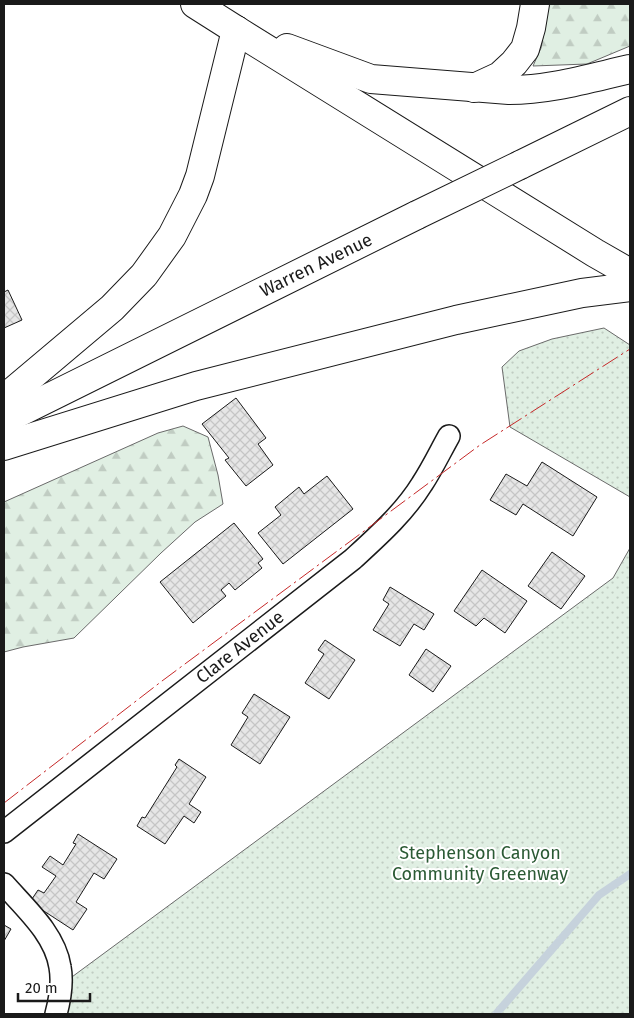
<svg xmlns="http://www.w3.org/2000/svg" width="634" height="1018" viewBox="0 0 634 1018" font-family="'Fira Sans',sans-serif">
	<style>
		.forest { fill: url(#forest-firs); stroke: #6a6a6a }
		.park { fill: url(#park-dots); stroke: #6a6a6a }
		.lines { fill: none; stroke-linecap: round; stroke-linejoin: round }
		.stream { stroke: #c6d2dc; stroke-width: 8 }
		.building { fill: url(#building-cross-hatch); stroke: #1a1a1a }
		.minor-casing { stroke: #1a1a1a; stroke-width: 24 }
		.tertiary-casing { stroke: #1a1a1a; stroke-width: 30 }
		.primary-casing { stroke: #1a1a1a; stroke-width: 30 }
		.minor { stroke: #fff; stroke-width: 21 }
		.tertiary { stroke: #fff; stroke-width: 28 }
		.primary { stroke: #fff; stroke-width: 28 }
		.primary-bridge-casing { stroke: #1a1a1a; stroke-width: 30; stroke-linecap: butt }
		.primary-bridge { stroke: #fff; stroke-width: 28 }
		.power { stroke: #c62828; stroke-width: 1; stroke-dasharray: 18 4 2.5 4; stroke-linecap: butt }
		.labels { text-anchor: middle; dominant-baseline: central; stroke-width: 4; stroke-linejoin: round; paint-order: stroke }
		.street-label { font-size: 18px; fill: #1a1a1a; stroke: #fff }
		.park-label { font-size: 18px; fill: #2b5a34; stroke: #fff }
	</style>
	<defs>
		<pattern id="forest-firs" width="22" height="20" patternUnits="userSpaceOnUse" patternTransform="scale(1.25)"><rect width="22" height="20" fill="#e0efe3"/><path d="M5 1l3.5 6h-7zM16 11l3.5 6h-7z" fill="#c0ccc2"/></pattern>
		<pattern id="park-dots" width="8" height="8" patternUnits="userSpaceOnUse" patternTransform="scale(1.25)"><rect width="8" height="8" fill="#e0efe3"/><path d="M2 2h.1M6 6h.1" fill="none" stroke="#c0ccc2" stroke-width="1.8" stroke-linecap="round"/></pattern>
		<pattern id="building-cross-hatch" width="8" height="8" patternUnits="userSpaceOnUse" patternTransform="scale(1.25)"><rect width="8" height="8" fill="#e6e6e6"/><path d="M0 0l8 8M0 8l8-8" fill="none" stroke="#c5c5c5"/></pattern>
	</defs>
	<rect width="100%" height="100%" fill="#fff"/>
	<g class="forest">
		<polygon points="549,4 630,4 630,46 587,64 533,66 541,48"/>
		<polygon points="183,426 208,437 218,475 223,504 195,522 161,553 74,638 23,647 4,652 4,502 158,433"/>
	</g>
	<g class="park">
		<polygon points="604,328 630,345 630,497 510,427 502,367 519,351 552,339"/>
		<polygon points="630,548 630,1014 56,1014 61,985 613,578"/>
	</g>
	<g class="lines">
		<polyline class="stream" points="496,1014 599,895 630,874"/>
	</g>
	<g class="building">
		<polygon points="8,290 22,320 4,328 4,292"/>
		<polygon points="236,398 266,438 258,444 273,465 246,486 225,460 229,458 202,424"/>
		<polygon points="542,462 597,497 573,536 523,504 516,515 490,500 506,474 527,486"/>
		<polygon points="327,476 353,509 283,564 258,533 281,515 275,507 299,487 304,494"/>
		<polygon points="234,523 263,559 258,563 262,568 235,590 229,583 221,590 226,596 193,623 160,582"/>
		<polygon points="552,552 585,576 561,609 528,586"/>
		<polygon points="482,570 527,601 505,633 484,618 476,626 454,611"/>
		<polygon points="390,587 434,614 424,630 414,624 400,646 373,630 389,604 383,600"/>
		<polygon points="325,640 355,660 329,699 305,683 324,654 318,650"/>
		<polygon points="426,649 451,666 433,692 409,675"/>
		<polygon points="254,694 290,717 260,764 231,745 248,717 242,713"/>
		<polygon points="179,759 206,777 189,804 201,812 194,823 184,816 165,844 137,826 142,817 145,818 177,767 175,765"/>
		<polygon points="78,834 117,859 104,879 94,873 76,902 87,909 73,930 30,902 38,890 44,893 56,876 42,867 50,856 63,865 76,844 73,843"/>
		<polygon points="4,925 11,929 4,941"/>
	</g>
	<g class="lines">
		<defs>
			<g id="minor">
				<path d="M4,832l349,-273c25,-23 51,-46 69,-75 10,-15 18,-32 27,-48"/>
				<path d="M4,884c21,24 51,50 56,83 3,16 0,32 -4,47"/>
			</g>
			<polyline id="tertiary" points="195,4 236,30"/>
			<g id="primary">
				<polyline points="236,30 595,253 630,273"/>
				<path d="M287,48l84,31 138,11c41,0 81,-12 121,-21"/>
				<polyline points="474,88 500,76 514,63 525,49 531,28 535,4"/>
				<polyline points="520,165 630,111"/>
				<polyline points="4,399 112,308 144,275 172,236 193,195 200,176 236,30"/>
				<polyline points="4,420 417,215"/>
				<polyline points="4,446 196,386 456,320 582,293 630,287"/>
			</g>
		</defs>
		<use href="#minor" class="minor-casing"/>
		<use href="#tertiary" class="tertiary-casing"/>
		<use href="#primary" class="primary-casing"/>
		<use href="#minor" class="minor"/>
		<use href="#tertiary" class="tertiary"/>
		<use href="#primary" class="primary"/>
		<defs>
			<polyline id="primary-bridge" points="417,215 520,165"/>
		</defs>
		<use href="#primary-bridge" class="primary-bridge-casing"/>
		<use href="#primary-bridge" class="primary-bridge"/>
		<polyline class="power" points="4,803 162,681 480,445 630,349"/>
	</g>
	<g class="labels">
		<g class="street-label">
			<text transform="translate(316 265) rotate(-26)">Warren Avenue</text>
			<text transform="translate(240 647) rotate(-38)">Clare Avenue</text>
		</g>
		<g class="park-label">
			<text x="480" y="853">Stephenson Canyon<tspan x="480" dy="21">Community Greenway</tspan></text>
		</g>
	</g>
	<rect width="634" height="1018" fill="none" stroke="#1a1a1a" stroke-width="10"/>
	<path d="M18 993v8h72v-8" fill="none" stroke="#1a1a1a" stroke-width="2.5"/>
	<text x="25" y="993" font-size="15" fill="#1a1a1a" stroke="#ffffff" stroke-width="4" paint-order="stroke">20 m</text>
</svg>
